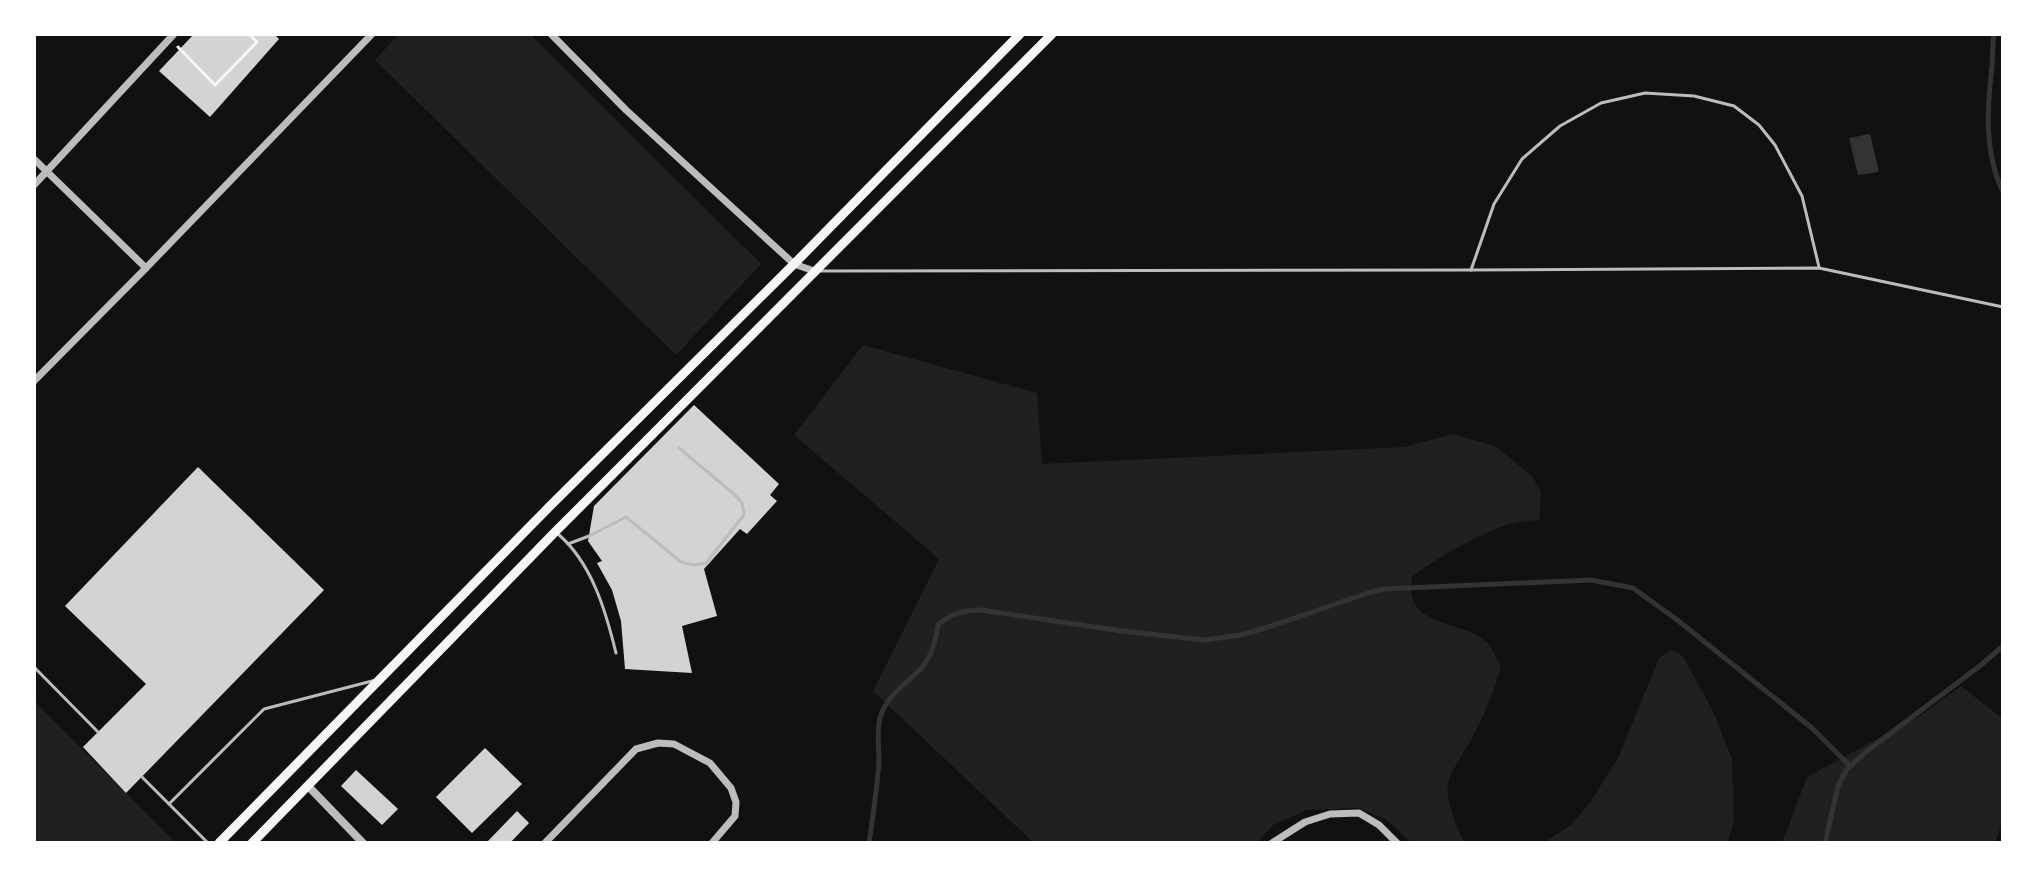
<svg xmlns="http://www.w3.org/2000/svg" width="2037" height="877" viewBox="0 0 2037 877" font-family="Cabin,sans-serif">
	<style>
		.green { fill: #202020 }
		.water { fill: #333 }
		.lines { fill: none; stroke-linecap: round; stroke-linejoin: round }
		.stream { stroke: #333; stroke-width: 5 }
		.building { fill: #d3d3d3 }
		.path { stroke: #f5f5f5; stroke-width: 3 }
		.service { stroke: #bcbcbc; stroke-width: 3 }
		.minor { stroke: #bcbcbc; stroke-width: 7 }
		.tertiary { stroke: #bcbcbc; stroke-width: 8 }
		.secondary { stroke: #f5f5f5; stroke-width: 9 }
	</style>
	<rect width="100%" height="100%" fill="#111"/>
	<g class="green">
		<polygon points="399,34 530,34 761,264 676,355 375,60"/>
		<path d="M863,345l174,48 5,71 362,-17 49,-13 42,12 37,30 9,16 -2,28c-8,1 -17,1 -25,3 -24,5 -84,38 -102,54 -9,51 46,42 72,63 8,6 12,18 17,27 -7,25 -17,48 -29,71 -6,11 -21,33 -24,45 -3,13 9,50 18,60h-54l-25,-23 -28,-12 -52,2 -34,15 -16,18h-223l-161,-152 66,-132 -145,-124z"/>
		<polygon points="1671,650 1678,652 1684,658 1713,711 1732,759 1734,822 1727,843 1543,843 1571,825 1591,801 1618,758 1659,658"/>
		<polygon points="1961,686 2003,719 2003,819 1995,843 1782,843 1807,777 1918,717"/>
		<polygon points="34,701 176,843 34,843"/>
	</g>
	<polygon class="water" points="1870,134 1879,172 1858,175 1849,138"/>
	<g class="lines">
		<g class="stream">
			<path d="M1994,34c-2,11 -1,21 -2,32 -5,43 -8,87 11,126"/>
			<path d="M869,843c4,-27 8,-54 10,-81 0,-16 -3,-35 3,-50 9,-21 27,-29 41,-46 9,-11 13,-27 15,-41 13,-12 26,-15 43,-15l141,21 82,9 36,-5 25,-7 106,-36 13,-3 207,-9 42,8 43,31 136,109 38,38"/>
			<polyline points="1825,843 1838,786 1847,769 1867,751 1981,665 2003,646"/>
		</g>
	</g>
	<g class="building">
		<polygon points="194,34 274,34 279,39 210,117 159,71"/>
		<polygon points="694,405 779,484 770,495 777,501 747,534 740,529 704,569 717,616 682,626 692,673 625,669 621,621 612,590 597,563 602,561 588,541 594,506"/>
		<polygon points="198,467 324,590 126,793 83,747 146,684 65,606"/>
		<polygon points="485,748 522,784 472,833 436,797"/>
		<polygon points="356,770 398,809 382,825 341,786"/>
		<polygon points="517,811 529,823 510,843 486,843"/>
	</g>
	<g class="lines">
		<polyline class="path" points="178,47 215,85 257,42 249,34"/>
		<g class="service">
			<polyline points="1471,270 1494,204 1522,159 1560,126 1601,103 1645,93 1694,96 1734,106 1759,125 1775,145 1802,196 1819,267"/>
			<polyline points="819,271 1471,270 1819,268 2003,307"/>
			<path d="M558,534c34,29 48,78 58,119"/>
			<polyline points="568,544 589,536 626,517 681,562 693,565 706,563 744,515 742,503 734,494 679,448"/>
			<polyline points="34,667 98,732"/>
			<polyline points="142,777 208,843"/>
			<polyline points="169,804 264,709 376,680"/>
		</g>
		<g class="minor">
			<polyline points="551,34 626,110 794,264 814,271"/>
			<polyline points="34,159 146,268"/>
			<polyline points="34,185 174,34"/>
			<polyline points="34,381 146,268 372,34"/>
			<polyline points="545,843 636,749 658,743 674,744 710,763 731,788 736,802 735,816 712,843"/>
			<polyline points="1272,843 1305,822 1330,814 1359,813 1379,825 1397,843"/>
		</g>
		<polyline class="tertiary" points="308,786 363,843"/>
		<g class="secondary">
			<polyline points="219,843 550,506 794,264 1020,34"/>
			<polyline points="252,843 555,532 1052,34"/>
		</g>
	</g>
	<rect width="2037" height="877" fill="none" stroke="#ffffff" stroke-width="72"/>
</svg>
